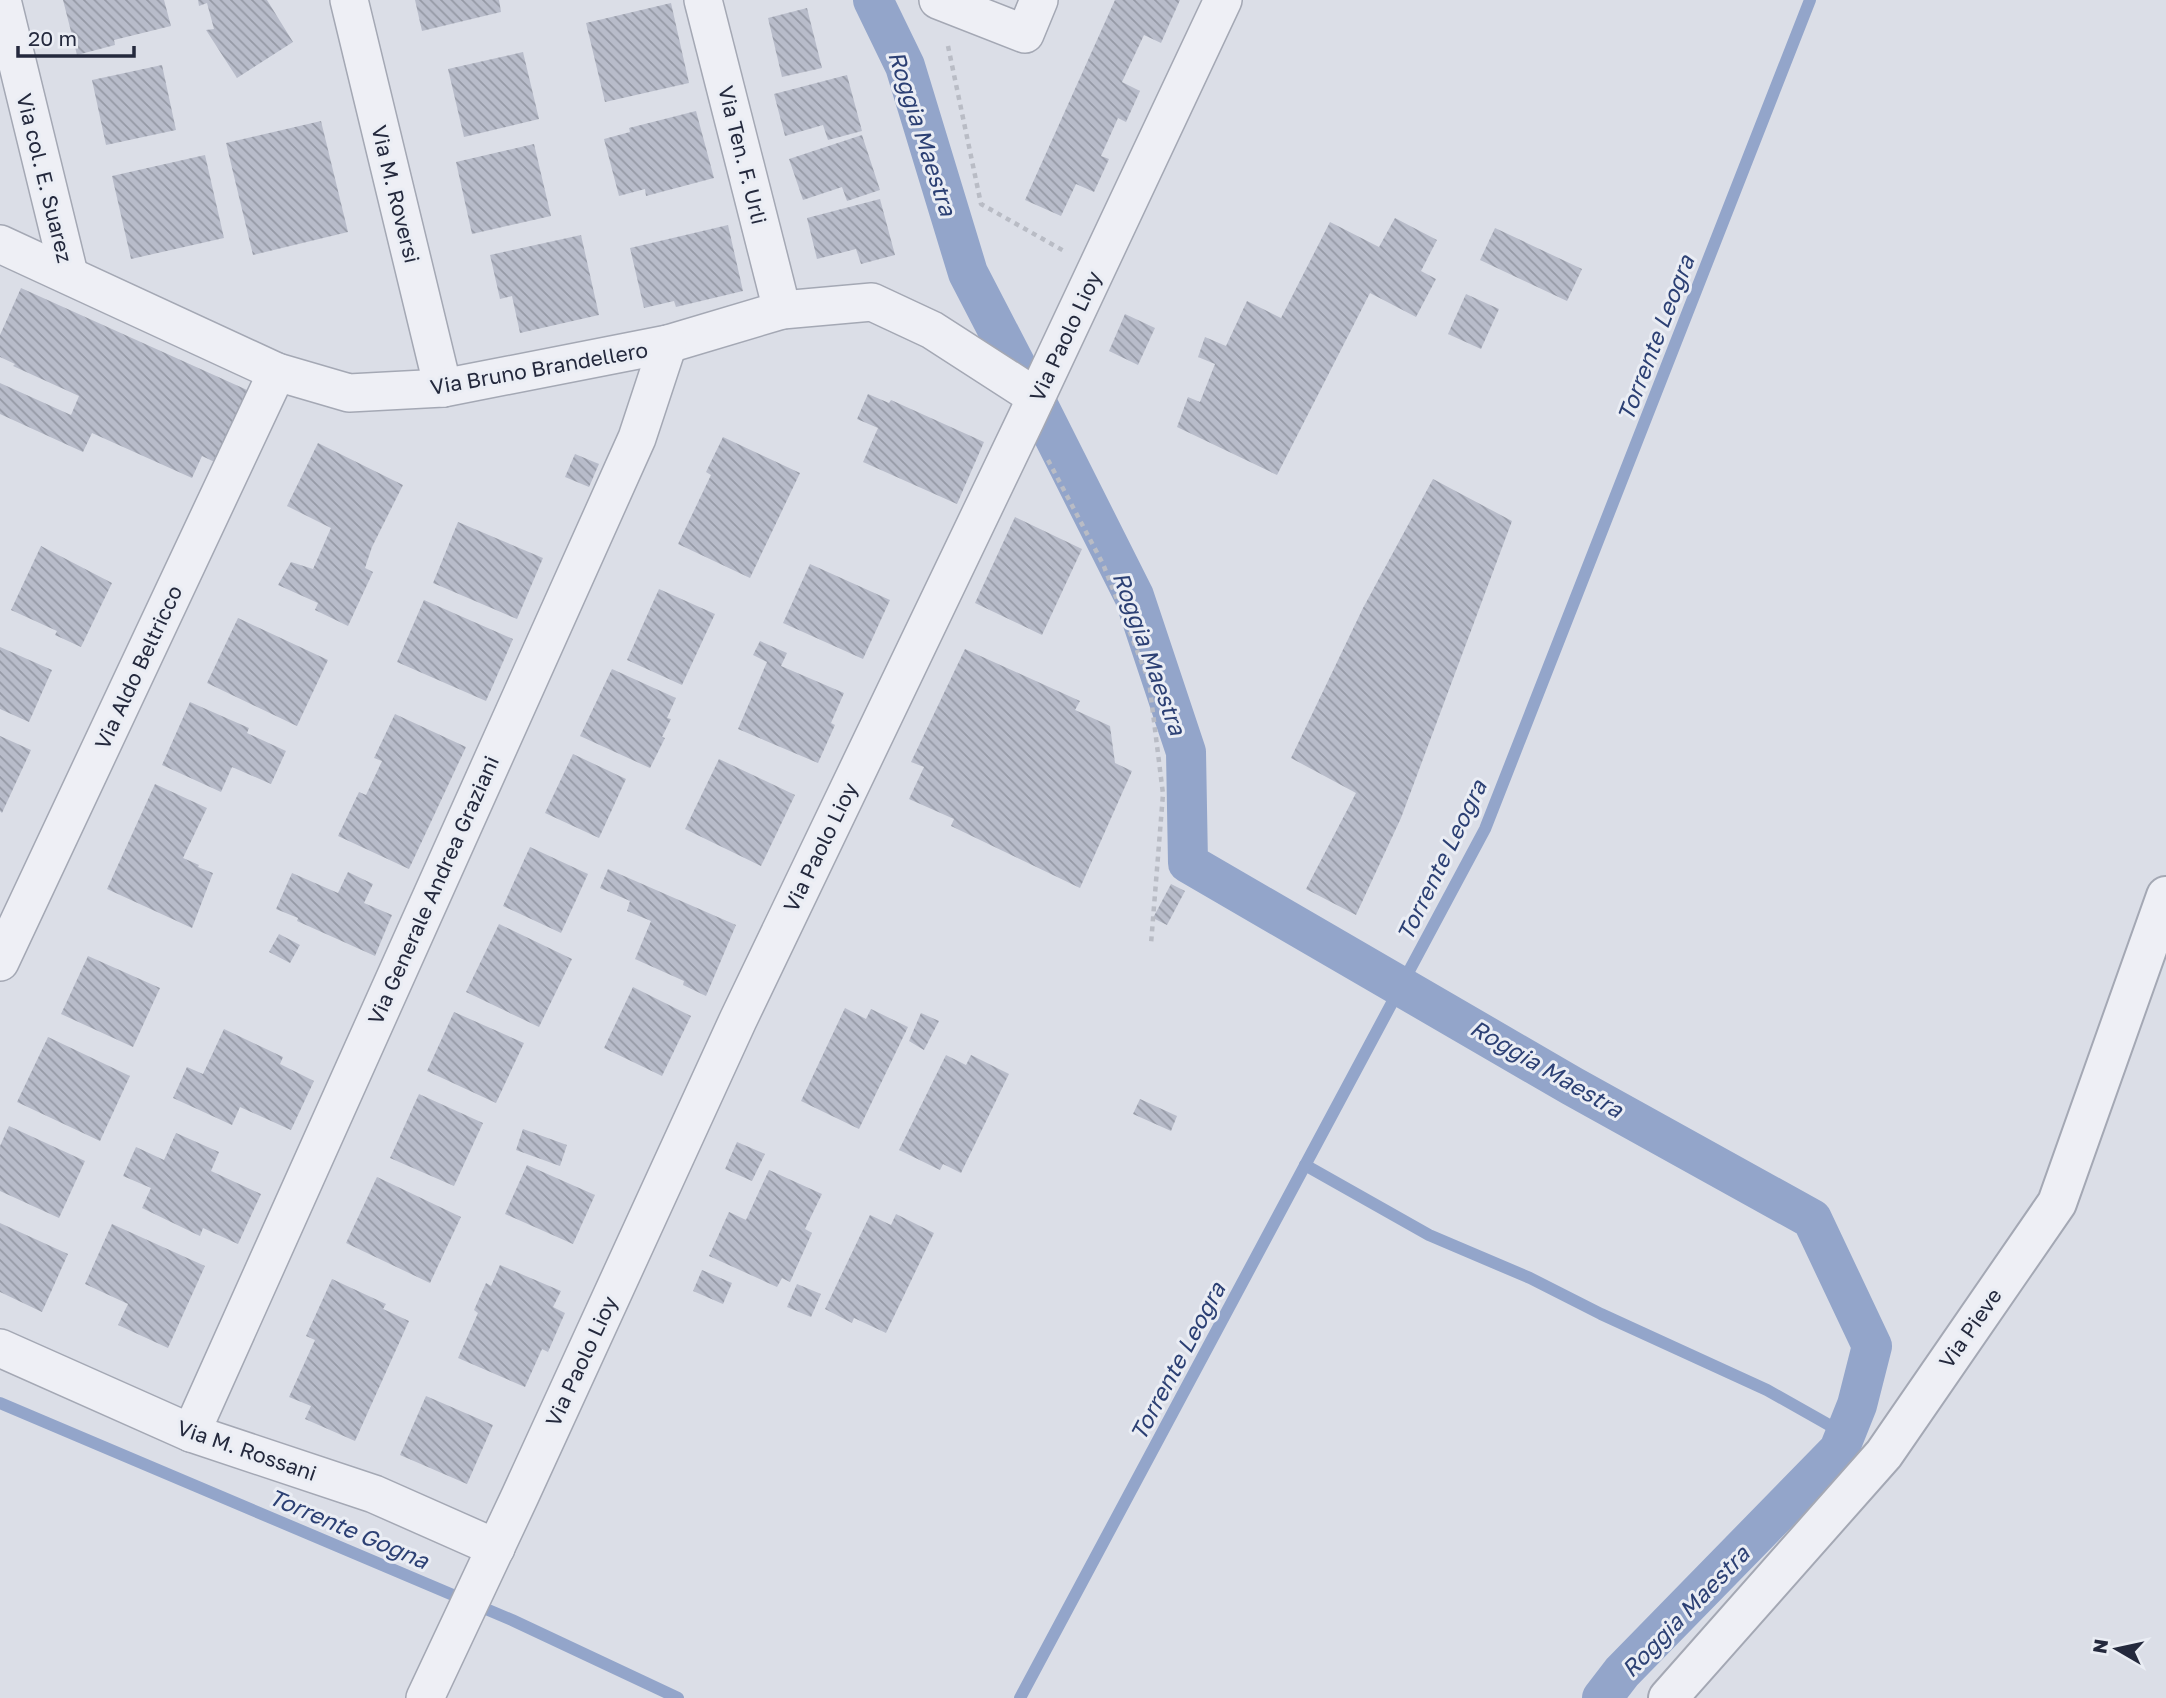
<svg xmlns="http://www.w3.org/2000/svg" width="2166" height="1698" viewBox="0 0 2166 1698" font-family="'Golos Text',sans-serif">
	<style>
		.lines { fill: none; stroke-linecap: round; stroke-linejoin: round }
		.stream { stroke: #93a5ca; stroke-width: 12 }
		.canal { stroke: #93a5ca; stroke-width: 40 }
		.building { fill: url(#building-back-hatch) }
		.minor-casing { stroke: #a4a8b4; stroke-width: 40 }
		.tertiary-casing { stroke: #a4a8b4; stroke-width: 42 }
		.path { stroke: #b9bcc5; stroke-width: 4.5; stroke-dasharray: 5 5; stroke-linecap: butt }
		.minor { stroke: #eeeff5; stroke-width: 37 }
		.tertiary { stroke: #eeeff5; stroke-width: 38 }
		.labels { text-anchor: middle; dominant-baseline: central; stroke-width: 6; stroke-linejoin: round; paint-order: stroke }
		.street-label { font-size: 21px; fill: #24293d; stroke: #eaedf4 }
		.water-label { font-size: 23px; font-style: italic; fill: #2c4074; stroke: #eaedf4 }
	</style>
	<defs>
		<pattern id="building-back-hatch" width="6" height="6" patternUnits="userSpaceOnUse" patternTransform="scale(1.75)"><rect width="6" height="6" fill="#b8bcca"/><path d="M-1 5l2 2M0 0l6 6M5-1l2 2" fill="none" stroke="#9599a5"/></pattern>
	</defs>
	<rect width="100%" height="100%" fill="#dbdee7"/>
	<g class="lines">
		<g class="stream">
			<polyline points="1305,1165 1429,1235 1530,1278 1601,1314 1767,1390 1845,1434"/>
			<polyline points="0,1403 512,1620 678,1698"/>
			<polyline points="1020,1698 1485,829 1810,0"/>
		</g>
		<g class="canal">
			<polyline points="873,0 905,66 968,273 1024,381"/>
			<polyline points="1040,409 1134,596 1186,752 1188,863 1572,1086 1812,1219 1872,1346 1857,1405 1839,1450 1622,1672 1602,1698"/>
		</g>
	</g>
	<g class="building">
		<polygon points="63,0 164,0 171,26 114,40 115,45 77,55"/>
		<polygon points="198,0 267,0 293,42 237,78 206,30 214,29 207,3 199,6"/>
		<polygon points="415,0 499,0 501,12 422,31"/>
		<polygon points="1115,0 1180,0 1161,43 1144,35 1122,82 1140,91 1126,122 1118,118 1101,156 1109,159 1094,192 1076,184 1061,216 1025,200"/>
		<polygon points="671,3 689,83 605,102 586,23"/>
		<polygon points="807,8 822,68 782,77 768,18"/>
		<polygon points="523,52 539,119 464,137 448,69"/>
		<polygon points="162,65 176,130 106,145 92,80"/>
		<polygon points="847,75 862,131 828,140 823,125 785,136 774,94"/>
		<polygon points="696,111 714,178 646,196 645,189 619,196 604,139 630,132 629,128"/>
		<polygon points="321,121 348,232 253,255 226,143"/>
		<polygon points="862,135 880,190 847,201 842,187 803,200 789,159"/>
		<polygon points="534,144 551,216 472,234 456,162"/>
		<polygon points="205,155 224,238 131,259 112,176"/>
		<polygon points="880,199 895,255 861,264 856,249 817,259 807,218"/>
		<polygon points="1395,218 1437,240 1421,271 1436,279 1416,317 1370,293 1277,475 1177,427 1188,397 1200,402 1215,364 1198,357 1205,337 1226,346 1247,301 1281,318 1330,222 1379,247"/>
		<polygon points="728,225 743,291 676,307 674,301 644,308 630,248"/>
		<polygon points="1495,228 1582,269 1567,301 1480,260"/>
		<polygon points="581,235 599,315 520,333 512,296 500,299 490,255"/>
		<polygon points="21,288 258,395 225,467 202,456 192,478 92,433 83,452 0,414 0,383 71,415 79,396 13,366 15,364 0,357 0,335"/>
		<polygon points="1466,294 1499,309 1481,349 1448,334"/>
		<polygon points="1125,314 1155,328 1138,365 1109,351"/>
		<polygon points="868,394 889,403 891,400 984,442 957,504 863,462 878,428 857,419"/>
		<polygon points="723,437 800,473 750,578 678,544 711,475 706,472"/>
		<polygon points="318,443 403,485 372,547 365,568 373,572 348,626 315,610 318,603 278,585 291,562 313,569 331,528 287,506"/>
		<polygon points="575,454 599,464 589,487 565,477"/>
		<polygon points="1433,479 1512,521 1401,818 1356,915 1306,889 1356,793 1291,758 1363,608"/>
		<polygon points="1015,517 1082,549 1042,635 975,603"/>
		<polygon points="458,522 543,558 517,619 433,583"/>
		<polygon points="41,546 112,583 81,647 55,635 57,631 11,610"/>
		<polygon points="810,564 890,600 863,659 783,623"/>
		<polygon points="659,589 715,614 682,685 627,660"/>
		<polygon points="424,600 513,639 486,701 397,662"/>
		<polygon points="238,618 328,660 297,726 207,683"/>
		<polygon points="760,641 787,653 781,666 844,693 831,723 835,725 818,763 738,729 767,662 753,655"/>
		<polygon points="0,647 52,670 29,722 0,709"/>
		<polygon points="965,649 1080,701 1075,710 1110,726 1115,763 1132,771 1080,888 951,826 954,819 909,799 924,767 911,762"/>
		<polygon points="612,669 676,698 667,718 671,719 662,737 665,738 650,768 580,736"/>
		<polygon points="190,702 249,728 247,733 286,751 271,784 232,767 221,792 162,765"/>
		<polygon points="395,714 466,747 409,869 338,836 359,792 366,795 382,761 374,758"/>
		<polygon points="0,736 31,750 2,813 0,811"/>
		<polygon points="573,754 626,779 599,838 545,813"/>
		<polygon points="719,759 795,795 761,866 685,829"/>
		<polygon points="155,784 207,808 183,858 199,865 198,867 213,873 192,928 107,889"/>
		<polygon points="530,847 588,874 561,933 503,906"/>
		<polygon points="608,869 736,925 706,996 683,985 684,981 635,959 651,921 627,911 630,901 600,888"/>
		<polygon points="348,872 373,884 364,903 392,915 375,956 297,921 298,918 276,909 292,873 338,893"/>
		<polygon points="1171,884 1185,891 1167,925 1153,918"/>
		<polygon points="499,924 572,959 539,1027 466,992"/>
		<polygon points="279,934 300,945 290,963 269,952"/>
		<polygon points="88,956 160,988 133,1047 61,1014"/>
		<polygon points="633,987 691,1016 662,1076 604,1048"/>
		<polygon points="845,1008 866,1019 871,1009 908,1027 859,1129 801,1101"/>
		<polygon points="454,1012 524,1043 496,1103 427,1071"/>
		<polygon points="921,1013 939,1021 924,1050 909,1041"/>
		<polygon points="224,1029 283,1057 280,1064 314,1081 291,1130 240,1107 232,1125 173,1098 187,1067 203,1074"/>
		<polygon points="48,1037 130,1076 100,1141 17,1102"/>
		<polygon points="946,1055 966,1065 971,1055 1009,1074 961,1173 943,1164 940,1170 899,1150"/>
		<polygon points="419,1094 483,1123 454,1186 390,1158"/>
		<polygon points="1140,1099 1177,1116 1171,1131 1133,1114"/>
		<polygon points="9,1126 85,1161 59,1218 0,1191 0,1146"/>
		<polygon points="523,1129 567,1145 560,1166 516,1150"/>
		<polygon points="176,1133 219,1152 211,1171 261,1194 238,1244 203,1228 200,1236 142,1208 151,1188 123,1176 136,1147 164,1160"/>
		<polygon points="737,1142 765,1154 752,1181 725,1169"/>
		<polygon points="527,1165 595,1195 573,1244 505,1214"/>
		<polygon points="769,1170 822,1194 805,1229 812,1233 790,1282 782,1278 777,1287 709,1256 729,1212 746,1220"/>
		<polygon points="377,1177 461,1217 430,1283 346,1243"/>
		<polygon points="896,1214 934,1233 886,1333 854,1318 852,1323 825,1309 870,1215 891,1225"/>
		<polygon points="0,1223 68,1254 42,1312 0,1292"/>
		<polygon points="112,1224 205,1266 168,1348 118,1325 128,1304 85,1284"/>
		<polygon points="500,1265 561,1291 553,1307 565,1313 548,1352 542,1349 525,1387 458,1358 478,1313 474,1310 486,1283 491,1286"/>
		<polygon points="702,1270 732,1283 723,1304 693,1291"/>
		<polygon points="332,1279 386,1304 383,1309 409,1321 355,1441 305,1419 311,1406 289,1397 315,1340 306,1336"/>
		<polygon points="797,1284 821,1294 811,1317 787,1307"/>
		<polygon points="426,1396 493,1425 467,1484 400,1455"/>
	</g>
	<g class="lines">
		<defs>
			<g id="minor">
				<polyline points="2,0 69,274"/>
				<polyline points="349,0 443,388"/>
				<polyline points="703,0 782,310"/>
				<polyline points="938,0 1025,34 1039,0"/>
				<polyline points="0,244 277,372 349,393 443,388 668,344 782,310 872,302 932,330 1036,397"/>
				<polyline points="0,962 277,372"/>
				<polyline points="0,1348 191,1433 374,1494 496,1548"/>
				<polyline points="191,1433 637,438 668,344"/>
				<polyline points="425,1698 520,1496 738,1020 1026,419 1223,0"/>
			</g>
			<polyline id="tertiary" points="1668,1698 1884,1454 2057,1203 2166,896"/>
		</defs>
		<use href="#minor" class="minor-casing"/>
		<use href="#tertiary" class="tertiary-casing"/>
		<g class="path">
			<polyline points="948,46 981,204 1064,251"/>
			<polyline points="1048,460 1103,564 1149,681 1163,794 1151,944"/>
		</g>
		<use href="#minor" class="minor"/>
		<use href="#tertiary" class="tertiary"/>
	</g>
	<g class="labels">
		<g class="street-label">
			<text transform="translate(743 155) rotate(76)">Via Ten. F. Urli</text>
			<text transform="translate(45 178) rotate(76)">Via col. E. Suarez</text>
			<text transform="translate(396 194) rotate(76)">Via M. Roversi</text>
			<text transform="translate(1065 336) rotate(-65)">Via Paolo Lioy</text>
			<text transform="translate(539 368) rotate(-10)">Via Bruno Brandellero</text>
			<text transform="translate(138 667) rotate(-65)">Via Aldo Beltricco</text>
			<text transform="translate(820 847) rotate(-64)">Via Paolo Lioy</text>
			<text transform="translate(433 890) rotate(-66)">Via Generale Andrea Graziani</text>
			<text transform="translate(1970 1328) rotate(-55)">Via Pieve</text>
			<text transform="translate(581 1361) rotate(-65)">Via Paolo Lioy</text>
			<text transform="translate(247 1450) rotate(19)">Via M. Rossani</text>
		</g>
		<g class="water-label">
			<text transform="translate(923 133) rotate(72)">Roggia Maestra</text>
			<text transform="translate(1655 338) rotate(-69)">Torrente Leogra</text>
			<text transform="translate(1150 653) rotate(70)">Roggia Maestra</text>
			<text transform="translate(1441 860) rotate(-64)">Torrente Leogra</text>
			<text transform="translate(1547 1068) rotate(30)">Roggia Maestra</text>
			<text transform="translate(1177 1361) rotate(-62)">Torrente Leogra</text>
			<text transform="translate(349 1528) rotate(23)">Torrente Gogna</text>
			<text transform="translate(1685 1611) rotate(-46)">Roggia Maestra</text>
		</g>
	</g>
	<g transform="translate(2117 1649) rotate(279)" stroke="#eaedf4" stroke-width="5" paint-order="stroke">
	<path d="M0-5L12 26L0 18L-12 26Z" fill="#24293d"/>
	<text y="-10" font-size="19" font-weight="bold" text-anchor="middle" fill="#24293d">N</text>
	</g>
	<path d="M18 46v10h116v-10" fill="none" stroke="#24293d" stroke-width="3.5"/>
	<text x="28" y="46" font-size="21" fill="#24293d" stroke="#eaedf4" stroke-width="5" paint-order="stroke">20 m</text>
</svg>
